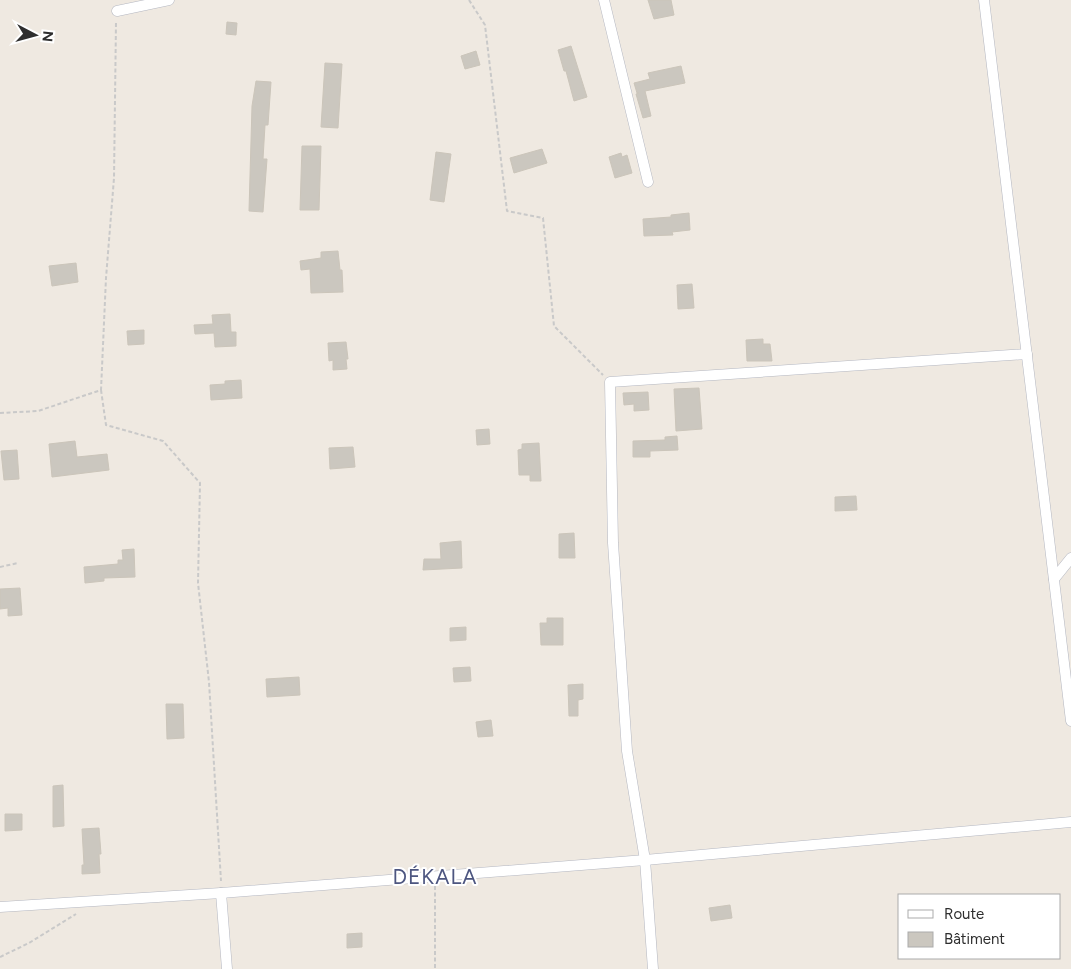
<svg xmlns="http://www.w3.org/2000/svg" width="1071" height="969" viewBox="0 0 1071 969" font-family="Figtree,sans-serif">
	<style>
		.building { fill: #cbc7bf; stroke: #cbc5ba }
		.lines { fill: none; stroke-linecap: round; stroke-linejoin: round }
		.street-casing { stroke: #b4b7c1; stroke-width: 11 }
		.path { stroke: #c9c9c9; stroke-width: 2; stroke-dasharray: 4 2.5; stroke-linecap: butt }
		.street { stroke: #fff; stroke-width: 10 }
		.labels { text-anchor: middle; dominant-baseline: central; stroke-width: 4; stroke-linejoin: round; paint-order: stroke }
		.quarter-label { font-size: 21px; letter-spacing: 1px; fill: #4d5680; stroke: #fff }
	</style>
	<rect width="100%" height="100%" fill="#efe9e1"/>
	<g class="building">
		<polygon points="648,0 671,0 674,15 654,19"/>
		<polygon points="227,22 237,23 236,35 226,34"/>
		<polygon points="571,46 587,97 574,101 566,71 564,71 558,50"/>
		<polygon points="476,51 480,65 465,69 461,56"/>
		<polygon points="325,63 342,64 338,128 321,127"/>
		<polygon points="681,66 685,83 645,91 651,116 643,118 636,94 639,93 637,93 634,83 650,79 648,73"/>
		<polygon points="256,81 271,82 268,125 265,125 263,159 267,159 263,212 249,211 252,106"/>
		<polygon points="302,146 321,146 319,210 300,210"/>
		<polygon points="542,149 547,163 514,173 510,158"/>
		<polygon points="436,152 451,154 444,202 430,200"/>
		<polygon points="621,153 622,157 627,155 632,173 615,178 609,157"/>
		<polygon points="689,213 690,230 672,232 673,235 644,236 643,219 671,217 671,215"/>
		<polygon points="338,251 340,270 342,270 343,292 311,293 310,269 301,270 300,261 321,258 321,252"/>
		<polygon points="76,263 78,282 52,286 49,266"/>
		<polygon points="692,284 694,308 678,309 677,285"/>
		<polygon points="230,314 231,332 236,332 236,346 215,347 214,333 195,334 194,325 213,324 212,315"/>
		<polygon points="144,330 144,344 128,345 127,331"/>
		<polygon points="763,339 763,344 770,344 772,361 747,361 746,340"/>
		<polygon points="346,342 348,359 346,359 347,369 333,370 333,360 329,361 328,343"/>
		<polygon points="241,380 242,398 211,400 210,385 225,384 225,381"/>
		<polygon points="699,388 702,429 676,431 674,389"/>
		<polygon points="648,392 649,410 634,411 634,404 624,405 623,393"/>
		<polygon points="489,429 490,444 477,445 476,430"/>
		<polygon points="677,436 678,450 650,451 650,457 633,457 633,441 665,440 665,437"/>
		<polygon points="75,441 77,457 107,454 109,470 52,477 49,444"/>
		<polygon points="539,443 541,481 530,481 530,475 519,475 518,450 522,449 522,444"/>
		<polygon points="353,447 355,467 330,469 329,448"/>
		<polygon points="17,450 19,479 4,480 1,451"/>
		<polygon points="856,496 857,510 835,511 835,497"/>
		<polygon points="574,533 575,558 559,558 559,534"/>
		<polygon points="461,541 462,568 423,570 424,559 441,559 440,543"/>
		<polygon points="134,549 135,577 104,578 104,581 85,583 84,567 118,564 118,560 123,560 122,550"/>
		<polygon points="20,588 22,615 8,616 8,608 0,609 0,589"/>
		<polygon points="547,618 563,618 563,645 541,645 540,623 547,623"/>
		<polygon points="466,627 466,640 450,641 450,628"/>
		<polygon points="470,667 471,681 454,682 453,668"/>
		<polygon points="299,677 300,695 267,697 266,679"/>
		<polygon points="583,684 583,699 578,700 578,716 569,716 568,685"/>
		<polygon points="166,704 183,704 184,738 167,739"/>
		<polygon points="491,720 493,736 478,737 476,722"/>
		<polygon points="63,785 64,826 53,827 53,786"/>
		<polygon points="5,814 22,814 22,830 5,831"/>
		<polygon points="99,828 101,854 99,854 100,873 82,874 82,865 84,865 82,829"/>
		<polygon points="730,905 732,918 711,921 709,908"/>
		<polygon points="362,933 362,947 347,948 347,934"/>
	</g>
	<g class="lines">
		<defs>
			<g id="street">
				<polyline points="604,0 648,182"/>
				<polyline points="984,0 1071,721"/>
				<polyline points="117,11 169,0"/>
				<polyline points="1054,579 1071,558"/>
				<polyline points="221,893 227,969"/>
				<polyline points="0,907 221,893 645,860 1071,822"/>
				<polyline points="653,969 645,860 627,751 613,543 610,382 1027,354"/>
			</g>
		</defs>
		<use href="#street" class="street-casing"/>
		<g class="path">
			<polyline points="469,0 485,25 507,211 543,218 554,326 603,375"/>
			<polyline points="101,390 106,425 163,441 200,483 198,583 209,682 221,881"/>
			<polyline points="0,413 38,411 101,390 106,278 114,178 116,22"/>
			<polyline points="0,567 18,563"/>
			<polyline points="435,886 435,969"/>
			<polyline points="0,957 29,943 76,914"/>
		</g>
		<use href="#street" class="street"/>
	</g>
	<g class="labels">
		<g class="quarter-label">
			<text x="435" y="876">DÉKALA</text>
		</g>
	</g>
	<rect x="898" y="894" width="162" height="65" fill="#ffffff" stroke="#ababab"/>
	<rect x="908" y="910" width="25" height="8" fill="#ffffff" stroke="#ababab"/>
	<text x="944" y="919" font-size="15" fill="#2e2e2e">Route</text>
	<rect x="908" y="932" width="25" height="15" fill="#cbc7bf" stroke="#ababab"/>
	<text x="944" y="944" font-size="15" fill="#2e2e2e">Bâtiment</text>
	<g transform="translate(35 35) rotate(96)" stroke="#ffffff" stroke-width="4" paint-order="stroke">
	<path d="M0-4L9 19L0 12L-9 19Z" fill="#2e2e2e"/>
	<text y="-8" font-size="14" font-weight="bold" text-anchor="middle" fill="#2e2e2e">N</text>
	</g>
</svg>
